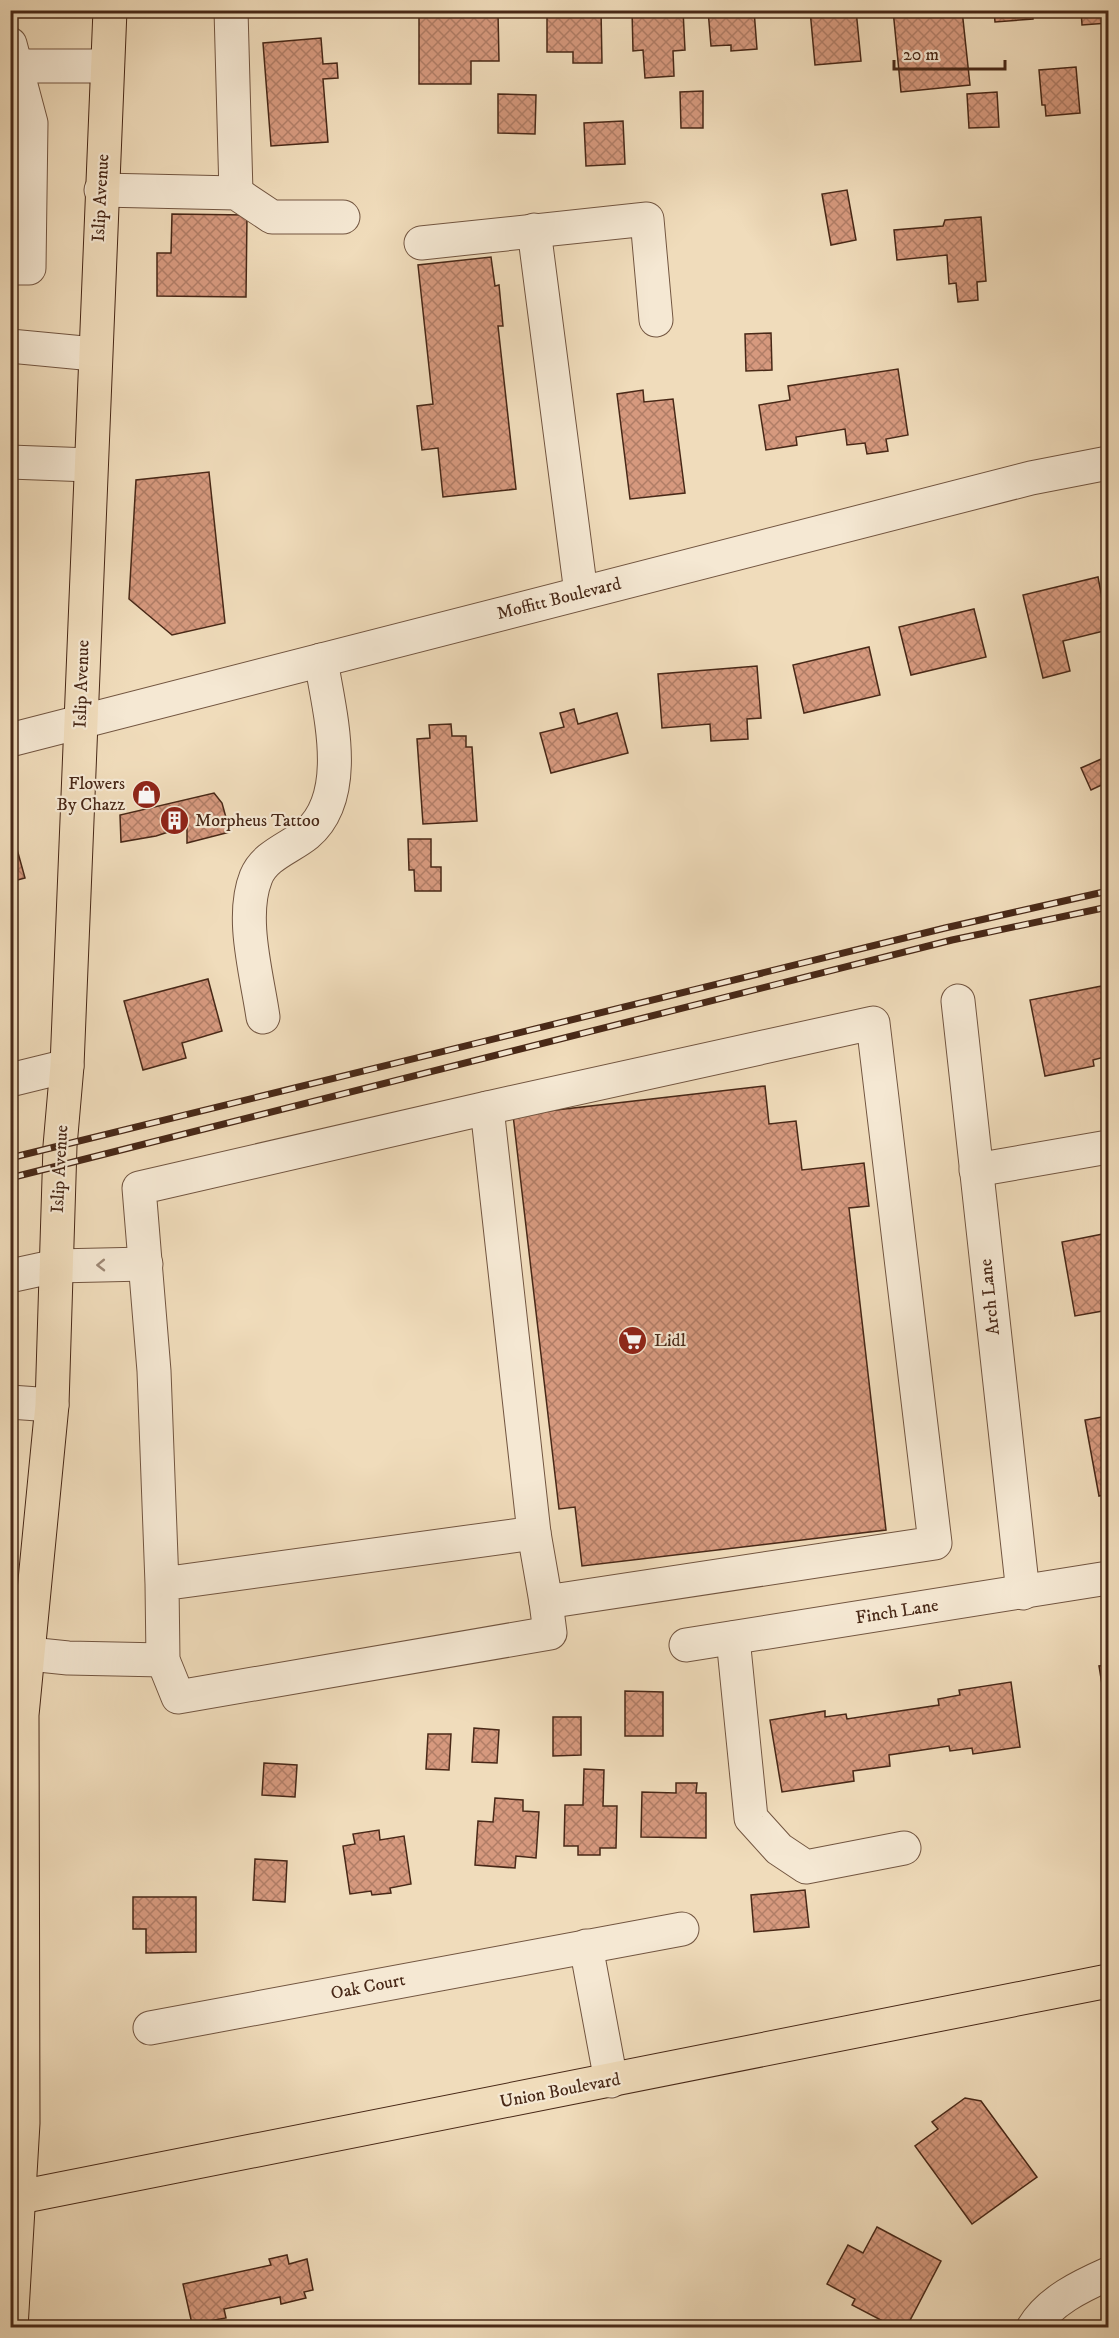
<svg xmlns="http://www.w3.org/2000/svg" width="1119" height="2338" viewBox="0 0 1119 2338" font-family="'IM FELL DW Pica',serif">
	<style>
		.building { fill: url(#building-cross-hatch); stroke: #482817; stroke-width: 1.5 }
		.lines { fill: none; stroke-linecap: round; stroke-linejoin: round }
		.minor-casing { stroke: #725540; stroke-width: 35 }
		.major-casing { stroke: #482817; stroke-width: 35 }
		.minor { stroke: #f5e8d3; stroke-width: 33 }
		.major { stroke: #f0dcbb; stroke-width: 33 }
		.rail-casing { stroke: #482817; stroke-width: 7 }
		.rail { stroke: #f5e8d3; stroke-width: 4.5; stroke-dasharray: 14; stroke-linecap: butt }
		.oneway { stroke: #9e8875 }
		.labels { text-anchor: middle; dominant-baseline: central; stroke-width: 4.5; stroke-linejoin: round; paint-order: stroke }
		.street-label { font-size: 18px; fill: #482817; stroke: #f5e8d3 }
		.poi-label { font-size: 18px; fill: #482817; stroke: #f5e8d3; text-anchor: start }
	</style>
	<defs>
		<pattern id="building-cross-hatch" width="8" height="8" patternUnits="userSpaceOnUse" patternTransform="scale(1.5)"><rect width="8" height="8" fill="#d6997e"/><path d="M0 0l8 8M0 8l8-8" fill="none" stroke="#b07d66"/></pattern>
	</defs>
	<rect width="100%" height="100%" fill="#f0dcbb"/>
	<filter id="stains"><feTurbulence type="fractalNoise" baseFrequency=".00333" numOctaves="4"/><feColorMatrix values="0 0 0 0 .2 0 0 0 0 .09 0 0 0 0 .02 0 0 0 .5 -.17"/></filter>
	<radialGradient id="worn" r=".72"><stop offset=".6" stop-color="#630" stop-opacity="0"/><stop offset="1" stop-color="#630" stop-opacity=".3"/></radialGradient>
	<g class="building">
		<polygon points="434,10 498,13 499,61 471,61 471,84 419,84 419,14 434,14"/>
		<polygon points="547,10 601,10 602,63 573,63 573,52 547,52"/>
		<polygon points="632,10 683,10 685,50 673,51 674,76 645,78 643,50 633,51"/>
		<polygon points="708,10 754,10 757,49 731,51 731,45 711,46"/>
		<polygon points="810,10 856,10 861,61 815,65"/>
		<polygon points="893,10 962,10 970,85 901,92"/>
		<polygon points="994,10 1033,10 1033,19 995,22"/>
		<polygon points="1081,10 1108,10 1108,23 1082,25"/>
		<polygon points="321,38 323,64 337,63 338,78 323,79 328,142 271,146 263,43"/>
		<polygon points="1076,67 1080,113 1046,116 1045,105 1042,105 1039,70"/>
		<polygon points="703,91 703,128 681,128 680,92"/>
		<polygon points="997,92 999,127 969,128 967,94"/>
		<polygon points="498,94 536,95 535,134 498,133"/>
		<polygon points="623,121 625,164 586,166 584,123"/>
		<polygon points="10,175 16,175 15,236 10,236"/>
		<polygon points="847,190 856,240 831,245 822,194"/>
		<polygon points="172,214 247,215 246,297 157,296 157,253 171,253"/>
		<polygon points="981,217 986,281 977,282 978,300 958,302 956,283 949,284 947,255 897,260 894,230 943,226 945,220"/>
		<polygon points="491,257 495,286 499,285 503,326 498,326 516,489 443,497 438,448 422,450 417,406 433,404 418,265"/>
		<polygon points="771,333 772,370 746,371 745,334"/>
		<polygon points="898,369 908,435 886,439 888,451 867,454 865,443 847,445 845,429 796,437 797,445 766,450 759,405 790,400 788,386"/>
		<polygon points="643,390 644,402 673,399 685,493 630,499 617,394"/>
		<polygon points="209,472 225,623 172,635 129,599 136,480"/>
		<polygon points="1098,577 1108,630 1063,641 1070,671 1043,678 1023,595"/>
		<polygon points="974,609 986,657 911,675 899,627"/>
		<polygon points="869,647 880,695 804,713 793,665"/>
		<polygon points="757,666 761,718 747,719 748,739 711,741 710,724 662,728 658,674"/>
		<polygon points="574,709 578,724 617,713 628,753 551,773 540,733 564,727 560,713"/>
		<polygon points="451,724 452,736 466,736 466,747 472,747 477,821 423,824 417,739 430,738 429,725"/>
		<polygon points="1108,756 1108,782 1091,790 1081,768"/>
		<polygon points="214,793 222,803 230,832 187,843 187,826 156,836 121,842 120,815"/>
		<polygon points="10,824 25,878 10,882"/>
		<polygon points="408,839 431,839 431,867 441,867 441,891 415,891 414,870 409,870"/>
		<polygon points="13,946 10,975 10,947"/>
		<polygon points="208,979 222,1031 182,1043 186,1058 143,1070 124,1001"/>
		<polygon points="1102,986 1104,998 1108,997 1108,1056 1093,1060 1094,1066 1045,1076 1030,1000"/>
		<polygon points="765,1086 769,1124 796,1121 802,1170 864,1163 869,1206 849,1208 886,1530 582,1566 575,1507 559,1509 513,1115"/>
		<polygon points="1108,1233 1108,1310 1075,1316 1062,1242"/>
		<polygon points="1108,1416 1108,1494 1099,1496 1085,1420"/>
		<polygon points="1108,1665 1108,1722 1099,1666"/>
		<polygon points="1011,1682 1020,1747 973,1754 972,1748 950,1751 949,1746 889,1755 890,1766 853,1771 854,1781 782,1792 770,1720 825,1711 825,1717 846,1714 847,1719 939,1705 938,1699 960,1695 959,1690"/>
		<polygon points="625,1691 663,1692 663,1736 625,1736"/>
		<polygon points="553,1717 581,1717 581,1755 553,1756"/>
		<polygon points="474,1728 499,1730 497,1763 472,1762"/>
		<polygon points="428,1734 451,1734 449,1770 426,1769"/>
		<polygon points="264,1763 297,1765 295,1797 262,1795"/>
		<polygon points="584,1769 604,1770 603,1806 617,1806 616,1848 600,1848 600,1855 578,1855 578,1846 564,1846 565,1805 583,1805"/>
		<polygon points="676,1783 697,1783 696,1793 706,1793 706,1838 641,1837 642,1792 676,1793"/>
		<polygon points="495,1798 523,1800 523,1811 539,1812 536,1858 516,1856 515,1868 475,1865 478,1821 493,1822"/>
		<polygon points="379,1830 380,1840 404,1836 411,1884 390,1888 391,1893 372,1895 371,1891 350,1894 343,1846 355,1844 353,1834"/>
		<polygon points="255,1859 287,1861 285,1902 253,1900"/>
		<polygon points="805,1890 809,1927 754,1932 751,1895"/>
		<polygon points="133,1897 196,1897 196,1952 146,1953 146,1929 133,1929"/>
		<polygon points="965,2098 981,2101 1037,2177 972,2224 915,2146 938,2129 932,2122"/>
		<polygon points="877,2227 941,2261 906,2328 896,2328 852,2305 855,2299 827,2284 848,2245 863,2253"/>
		<polygon points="287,2255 289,2264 307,2259 313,2290 304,2292 306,2298 281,2304 280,2297 224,2309 226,2318 192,2324 183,2284 271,2265 269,2259"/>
	</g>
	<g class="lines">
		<defs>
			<g id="minor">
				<polyline points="231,10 236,193"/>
				<polyline points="10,44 31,123 29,268 10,268"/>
				<polyline points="16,66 107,66"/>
				<polyline points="101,190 236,193 272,217 343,217"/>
				<polyline points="534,230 581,593"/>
				<polyline points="421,243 647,219 656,320"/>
				<polyline points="10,346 94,354"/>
				<polyline points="10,462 90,465"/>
				<polyline points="10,740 1031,478 1108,463"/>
				<polyline points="958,1001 1023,1593"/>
				<path d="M263,1017c-6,-42 -23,-100 -7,-140 9,-22 34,-29 51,-43 46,-39 22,-123 14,-174"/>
				<polyline points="10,1080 67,1066"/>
				<polyline points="487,1108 873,1023 935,1543 546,1602 534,1533"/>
				<polyline points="976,1170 1108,1147"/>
				<polyline points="10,1276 56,1266 146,1264"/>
				<polyline points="10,1402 52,1405"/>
				<polyline points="162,1584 154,1371 139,1188 487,1108 534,1533 162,1584 163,1660 178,1697 550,1633 546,1602"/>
				<polyline points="733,1638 751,1818 779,1849 806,1867 904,1848"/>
				<polyline points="686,1645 1108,1578"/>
				<polyline points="10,1652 68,1658 163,1660"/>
				<polyline points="586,1946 611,2081"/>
				<polyline points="150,2028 682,1929"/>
				<path d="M1033,2328c16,-27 48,-42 75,-54"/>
			</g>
			<g id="major">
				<polyline points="10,2199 1108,1981"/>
				<polyline points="11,2328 23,2123 22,1715 52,1405 60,1146 67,1066 110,10"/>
			</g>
		</defs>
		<use href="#minor" class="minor-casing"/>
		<use href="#major" class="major-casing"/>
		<use href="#minor" class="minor"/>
		<use href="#major" class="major"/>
		<defs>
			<g id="rail">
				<polyline points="10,1158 945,928 1108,891"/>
				<polyline points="10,1178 952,940 1108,907"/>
			</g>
		</defs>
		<use href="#rail" class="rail-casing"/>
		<use href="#rail" class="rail"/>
	</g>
	<defs><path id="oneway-chevron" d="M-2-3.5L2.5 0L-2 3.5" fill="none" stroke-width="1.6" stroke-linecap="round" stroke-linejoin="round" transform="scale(1.5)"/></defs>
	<use class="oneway" href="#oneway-chevron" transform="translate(101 1265) rotate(179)"/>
	<defs>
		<symbol id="shop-disc" viewBox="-11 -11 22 22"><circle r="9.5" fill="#8f2418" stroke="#f5e8d3"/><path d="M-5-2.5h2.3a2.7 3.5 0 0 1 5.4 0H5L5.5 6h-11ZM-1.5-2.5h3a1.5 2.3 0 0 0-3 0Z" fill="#fff"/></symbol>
		<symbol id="building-disc" viewBox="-11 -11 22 22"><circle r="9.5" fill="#8f2418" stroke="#f5e8d3"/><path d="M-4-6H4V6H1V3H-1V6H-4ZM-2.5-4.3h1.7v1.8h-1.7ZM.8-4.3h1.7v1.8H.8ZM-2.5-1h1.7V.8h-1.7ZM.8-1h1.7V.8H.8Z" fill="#fff"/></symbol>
		<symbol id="supermarket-disc" viewBox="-11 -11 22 22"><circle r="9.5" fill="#8f2418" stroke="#f5e8d3"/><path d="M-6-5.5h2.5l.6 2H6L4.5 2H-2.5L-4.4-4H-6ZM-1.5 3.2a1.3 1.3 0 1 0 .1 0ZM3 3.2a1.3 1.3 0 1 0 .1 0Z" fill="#fff"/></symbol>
	</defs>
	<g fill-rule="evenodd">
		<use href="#shop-disc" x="130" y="778" width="33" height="33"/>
		<use href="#building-disc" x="158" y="804" width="33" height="33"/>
		<use href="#supermarket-disc" x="616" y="1324" width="33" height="33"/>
	</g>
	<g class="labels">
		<g class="street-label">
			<text transform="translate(101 198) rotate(-87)">Islip Avenue</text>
			<text transform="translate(559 599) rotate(-14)">Moffitt Boulevard</text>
			<text transform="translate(82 684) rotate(-88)">Islip Avenue</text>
			<text transform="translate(60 1169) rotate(-87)">Islip Avenue</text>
			<text transform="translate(990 1297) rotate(-96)">Arch Lane</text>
			<text transform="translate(897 1612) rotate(-9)">Finch Lane</text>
			<text transform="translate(368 1987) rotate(-11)">Oak Court</text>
			<text transform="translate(560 2091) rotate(-11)">Union Boulevard</text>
		</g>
		<g class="poi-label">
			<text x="125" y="784" text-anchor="end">Flowers<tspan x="125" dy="21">By Chazz</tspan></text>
			<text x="195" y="821">Morpheus Tattoo</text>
			<text x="654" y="1341">Lidl</text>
		</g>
	</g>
	<rect width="1119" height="2338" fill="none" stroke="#f0dcbb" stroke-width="36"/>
	<rect x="12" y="12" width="1095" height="2314" fill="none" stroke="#482817" stroke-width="3"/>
	<rect x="18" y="18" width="1083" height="2302" fill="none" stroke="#482817" stroke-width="1.5"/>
	<path d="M894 60v9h111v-9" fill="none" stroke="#482817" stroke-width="3"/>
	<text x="903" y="60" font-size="18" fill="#482817" stroke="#f5e8d3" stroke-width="4.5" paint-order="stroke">20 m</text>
	<rect width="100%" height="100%" filter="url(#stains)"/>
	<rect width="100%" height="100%" fill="url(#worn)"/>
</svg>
